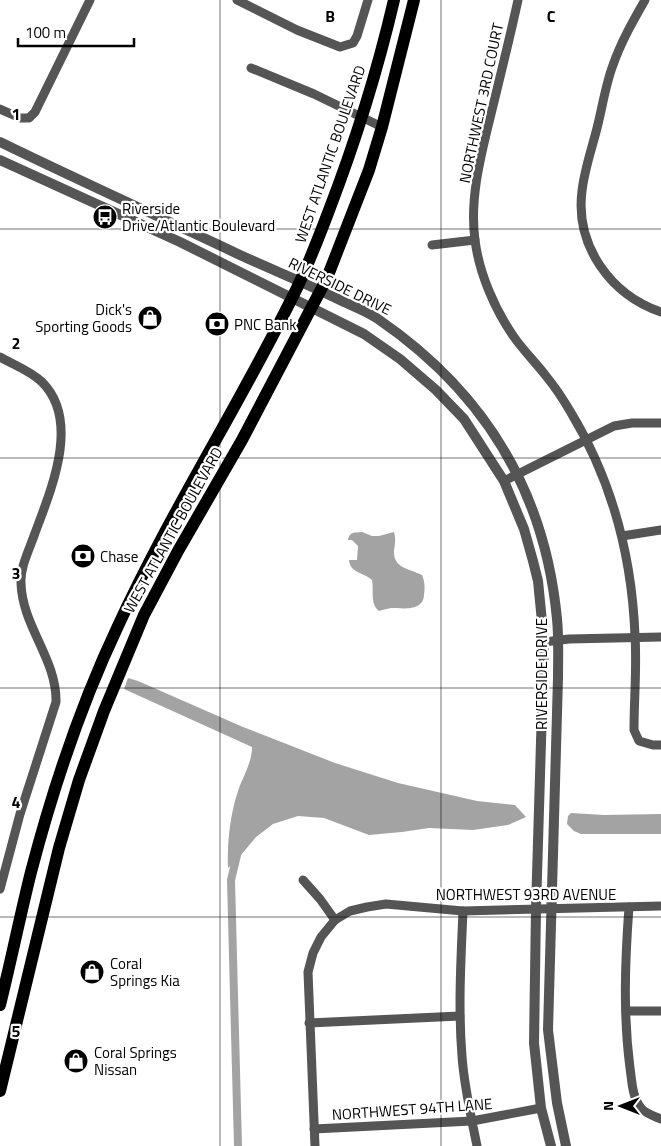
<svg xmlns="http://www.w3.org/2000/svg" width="661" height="1146" viewBox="0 0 661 1146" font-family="'Titillium Web',sans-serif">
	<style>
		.water { fill: #a3a3a3 }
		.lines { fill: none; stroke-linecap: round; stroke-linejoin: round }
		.canal { stroke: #a3a3a3; stroke-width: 8 }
		.minor { stroke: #555; stroke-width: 9 }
		.tertiary { stroke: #555; stroke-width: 10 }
		.primary { stroke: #000; stroke-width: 12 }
		.grid { fill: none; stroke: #000; stroke-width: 1; stroke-opacity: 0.55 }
		.labels { text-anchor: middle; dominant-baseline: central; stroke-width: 4.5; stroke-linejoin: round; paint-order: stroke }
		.street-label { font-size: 15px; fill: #000; stroke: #fff }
		.poi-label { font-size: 15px; fill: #000; stroke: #fff; text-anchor: start }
		.grid-label { font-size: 16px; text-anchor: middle; font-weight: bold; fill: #000; stroke: #fff; stroke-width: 4.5; stroke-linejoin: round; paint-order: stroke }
	</style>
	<rect width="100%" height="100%" fill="#fff"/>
	<g class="water">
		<path d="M362,532l10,4h7l15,-4c2,7 1,12 0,19 -1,17 16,18 28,24 3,7 3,13 2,20 -1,17 -22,13 -33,13 -4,1 -9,2 -12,3 -9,-7 -5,-20 -7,-31 -9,-8 -22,-7 -23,-20h8l1,-14 -6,-6h-4c2,-9 6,-7 14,-8z"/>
		<path d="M128,678l10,3 105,46 92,36 63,20 79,18 38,4 11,12 -18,8 -35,5 -44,-2 -27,4 -33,3 -45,-17 -26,-2 -25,8 -17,13 -20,24 -8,7c-1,-25 2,-53 10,-77 5,-15 14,-28 14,-44l-128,-58z"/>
		<polygon points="571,813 604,815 661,814 661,834 581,834 574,831 567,824 568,816"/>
	</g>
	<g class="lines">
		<polyline class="canal" points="238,1146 231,880 238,851"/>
		<g class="minor">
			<polyline points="237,0 297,30 340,47 353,43 357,36 368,0"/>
			<path d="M518,0c-8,37 -17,73 -26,110 -10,41 -23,87 -17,130 4,33 20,70 39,97 9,13 22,26 32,39 9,11 17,23 24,35 42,69 62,146 65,225 2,31 -1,63 -1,94l5,11 14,4h8"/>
			<path d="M645,0c-12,21 -24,42 -32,65 -8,21 -11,45 -17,67 -5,19 -12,40 -14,59 -7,55 29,104 79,121"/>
			<polyline points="251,68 314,94 382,127"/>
			<polyline points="0,109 20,118 29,118 35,112 90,0"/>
			<polyline points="432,245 475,240"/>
			<path d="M0,357c14,8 31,14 42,25 39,39 9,108 -7,151 -5,15 -15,34 -14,50 1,43 36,76 35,119l-36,112 -20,75"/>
			<polyline points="504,481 614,426 632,423 661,423"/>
			<polyline points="622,536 661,530"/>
			<polyline points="544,642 569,639 661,637"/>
			<polyline points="303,880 320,899 335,920"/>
			<path d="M629,907c-4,54 -6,107 1,161 2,13 2,29 11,40 5,6 13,8 20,11"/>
			<path d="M463,911c-2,48 -5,96 -1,145 2,30 9,60 15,90"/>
			<polyline points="626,1011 661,1011"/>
			<polyline points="309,1023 460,1016"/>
			<polyline points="314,1129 472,1121 541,1108"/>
			<polyline points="315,1146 308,972 313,953 321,937 335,920 350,911 367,907 386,904 463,911 661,906"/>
		</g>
		<g class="tertiary">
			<path d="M0,142c80,39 160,75 240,113 35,16 70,30 104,47 11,5 24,10 34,17 105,72 167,172 179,300 2,20 1,39 1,59l-10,352 9,73 9,43"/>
			<polyline points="0,160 180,242 364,334 400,359 436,390 464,419 504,481 524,529 533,561 538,581 544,642 536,909 534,1043 541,1108 551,1146"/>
		</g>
		<g class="primary">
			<path d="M0,1005c11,-44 20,-89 31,-133 22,-84 50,-168 87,-246 52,-113 119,-217 174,-328 14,-27 25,-56 36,-85 27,-70 49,-140 66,-213"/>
			<polyline points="0,1091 59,848 79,780 104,711 144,615 178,551 242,440 327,278 369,170 382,127 414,0"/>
		</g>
	</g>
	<path class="grid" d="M220,0v1146M441,0v1146M0,229h661M0,458h661M0,688h661M0,917h661"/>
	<defs>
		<symbol id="bus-disc" viewBox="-11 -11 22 22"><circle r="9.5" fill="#000" stroke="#fff"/><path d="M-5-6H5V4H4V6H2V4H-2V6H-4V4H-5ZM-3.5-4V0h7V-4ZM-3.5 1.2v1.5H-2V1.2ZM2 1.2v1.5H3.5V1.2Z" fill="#fff"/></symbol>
		<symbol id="shop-disc" viewBox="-11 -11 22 22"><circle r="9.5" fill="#000" stroke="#fff"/><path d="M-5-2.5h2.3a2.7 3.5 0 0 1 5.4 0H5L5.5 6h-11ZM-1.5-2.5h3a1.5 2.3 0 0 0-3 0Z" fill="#fff"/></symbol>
		<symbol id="bank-disc" viewBox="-11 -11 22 22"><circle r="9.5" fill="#000" stroke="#fff"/><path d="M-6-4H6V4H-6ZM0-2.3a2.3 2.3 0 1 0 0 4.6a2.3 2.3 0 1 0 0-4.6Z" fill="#fff"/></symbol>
	</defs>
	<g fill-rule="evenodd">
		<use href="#bus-disc" x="91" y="203" width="28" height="28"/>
		<use href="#shop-disc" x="136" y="304" width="28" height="28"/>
		<use href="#bank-disc" x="203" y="310" width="28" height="28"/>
		<use href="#bank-disc" x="69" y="542" width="28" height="28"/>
		<use href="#shop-disc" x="78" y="958" width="28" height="28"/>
		<use href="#shop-disc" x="62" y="1047" width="28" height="28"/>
	</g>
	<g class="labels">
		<g class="street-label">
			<text transform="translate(481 103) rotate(-78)">NORTHWEST 3RD COURT</text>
			<text transform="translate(330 154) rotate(-71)">WEST ATLANTIC BOULEVARD</text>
			<text transform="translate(340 286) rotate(26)">RIVERSIDE DRIVE</text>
			<text transform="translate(173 530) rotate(-61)">WEST ATLANTIC BOULEVARD</text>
			<text transform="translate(541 674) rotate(-90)">RIVERSIDE DRIVE</text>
			<text x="526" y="894">NORTHWEST 93RD AVENUE</text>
			<text transform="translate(412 1109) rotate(-4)">NORTHWEST 94TH LANE</text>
		</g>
		<g class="poi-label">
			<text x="122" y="208">Riverside<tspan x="122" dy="17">Drive/Atlantic Boulevard</tspan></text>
			<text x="132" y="309" text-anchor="end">Dick's<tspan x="132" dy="17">Sporting Goods</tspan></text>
			<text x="234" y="324">PNC Bank</text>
			<text x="100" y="556">Chase</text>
			<text x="110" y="963">Coral<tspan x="110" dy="17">Springs Kia</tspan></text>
			<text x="94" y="1052">Coral Springs<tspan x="94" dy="17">Nissan</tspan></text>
		</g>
	</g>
	<g class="grid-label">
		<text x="330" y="22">B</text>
		<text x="551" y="22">C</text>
		<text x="16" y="120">1</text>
		<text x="16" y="349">2</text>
		<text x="16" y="579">3</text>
		<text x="16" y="808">4</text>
		<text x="16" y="1037">5</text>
	</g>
	<g transform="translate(621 1106) rotate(270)" stroke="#ffffff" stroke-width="4" paint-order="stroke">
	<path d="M0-4L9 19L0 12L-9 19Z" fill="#000000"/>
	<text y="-8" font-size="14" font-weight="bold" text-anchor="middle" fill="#000000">N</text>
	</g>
	<path d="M18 38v8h116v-8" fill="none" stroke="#000000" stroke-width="2.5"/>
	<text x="25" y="38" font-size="15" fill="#000000" stroke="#ffffff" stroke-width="4" paint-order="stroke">100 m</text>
</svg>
